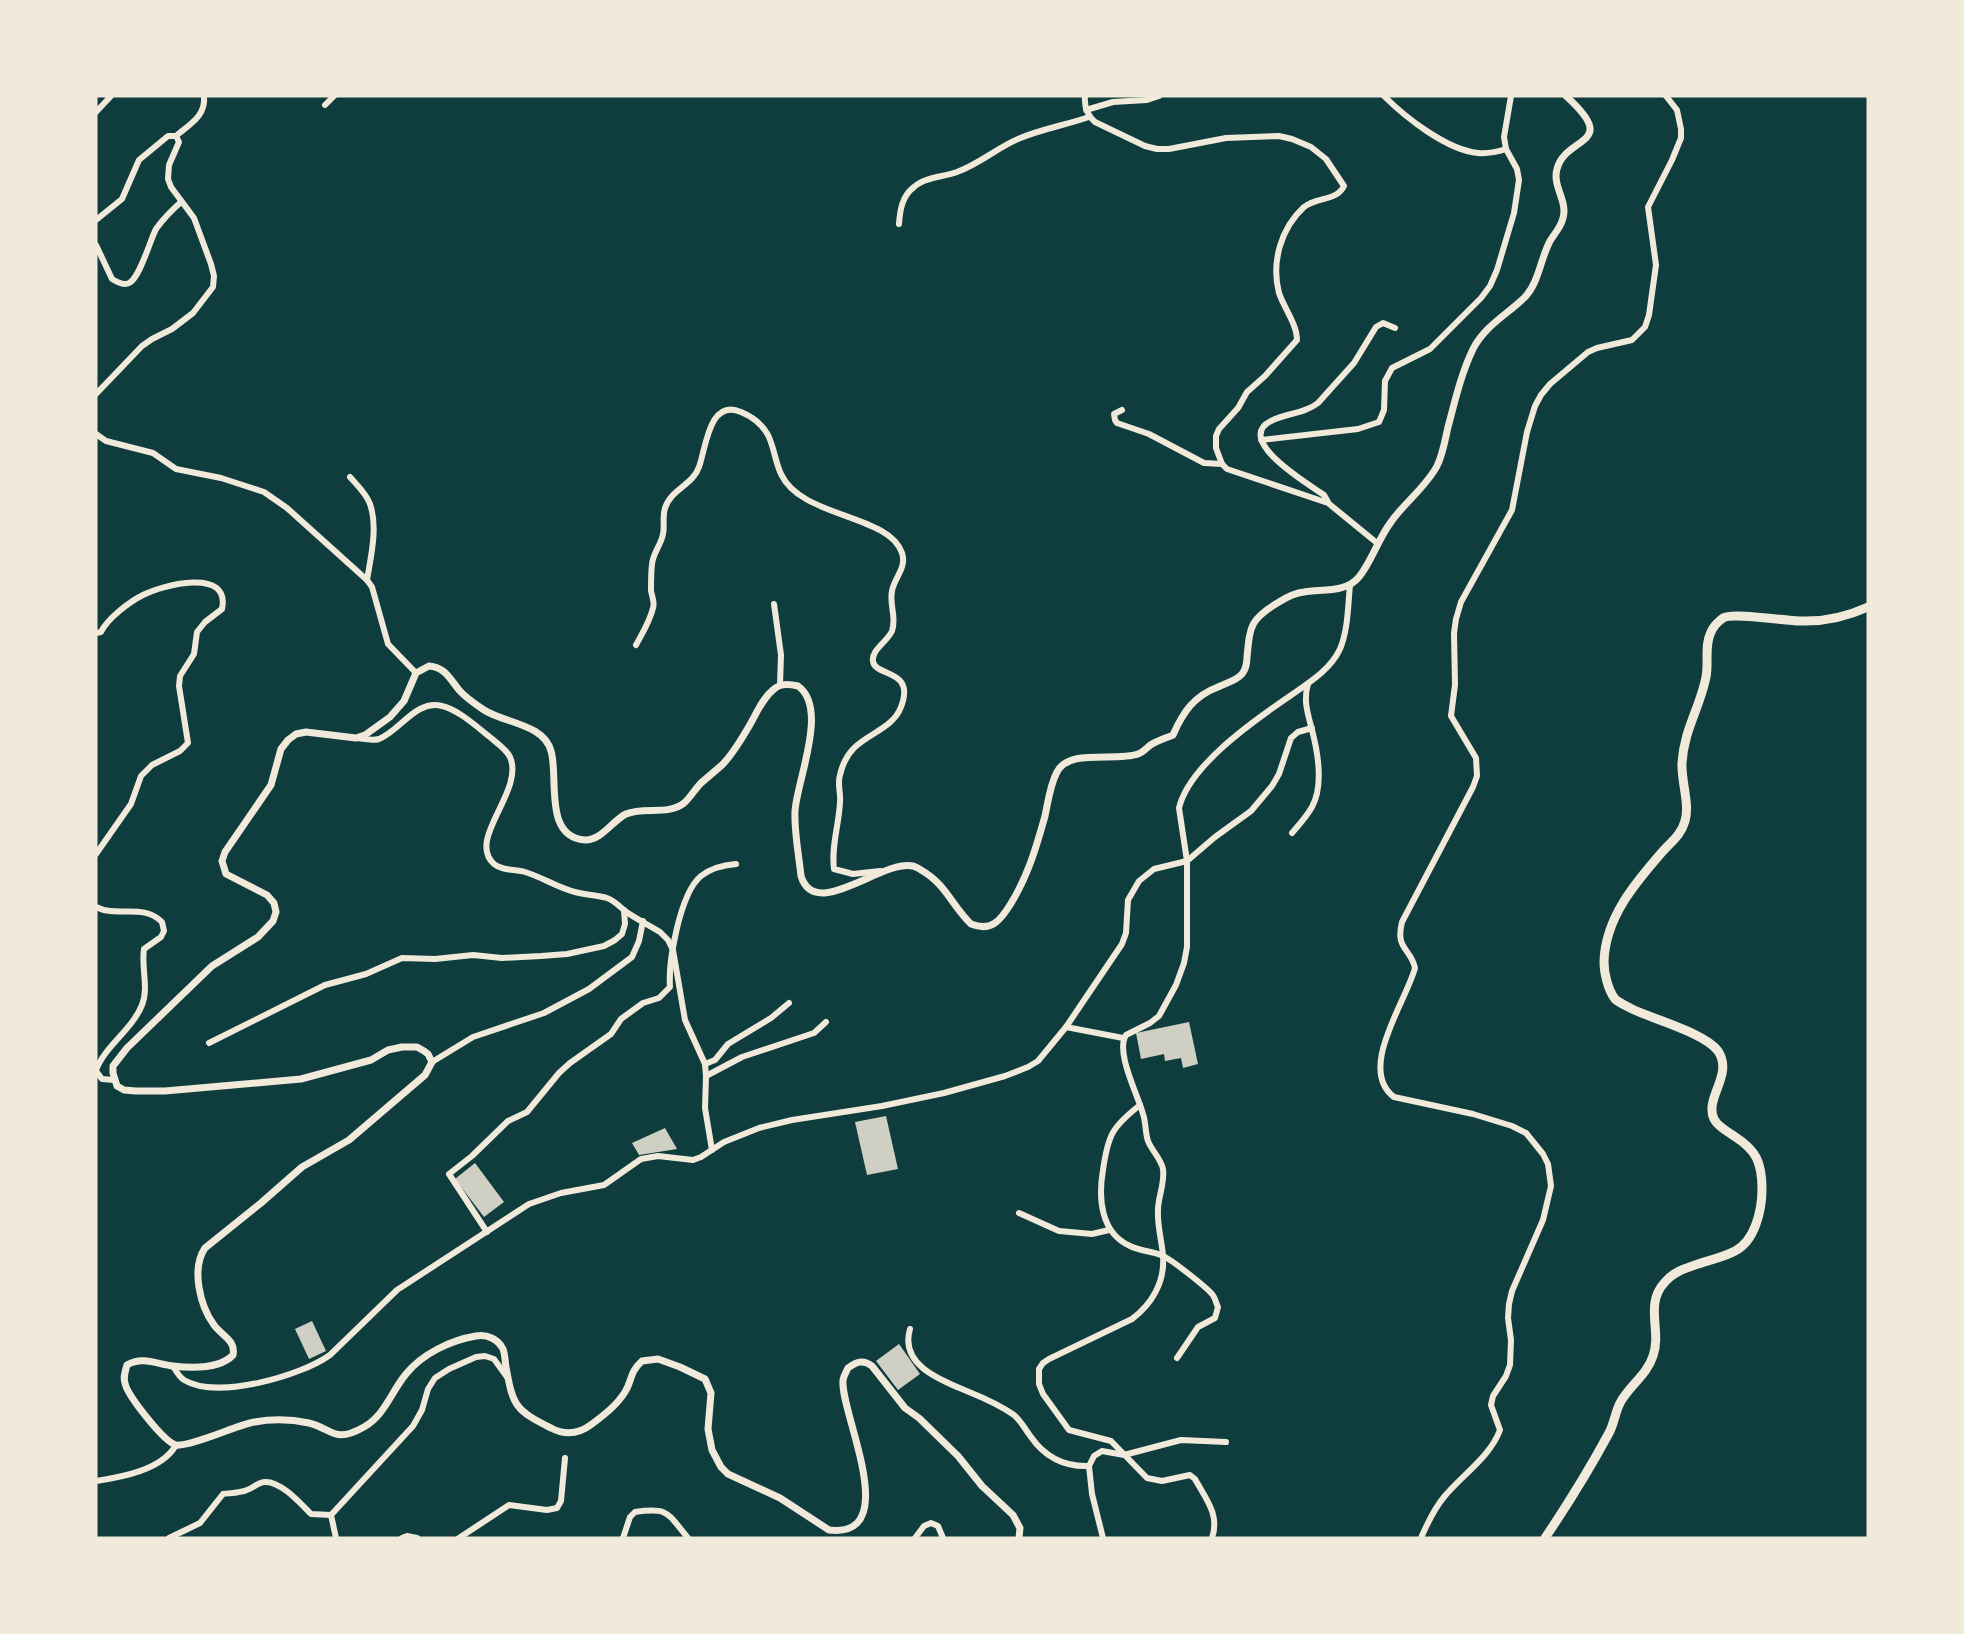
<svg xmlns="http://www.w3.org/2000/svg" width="1964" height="1634" viewBox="0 0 1964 1634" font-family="'Playfair Display',serif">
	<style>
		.building { fill: #cfcfc3 }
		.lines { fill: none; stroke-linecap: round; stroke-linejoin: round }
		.minor { stroke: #f1e9da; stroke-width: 6 }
		.tertiary { stroke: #f1e9da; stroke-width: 7 }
		.trunk { stroke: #f1e9da; stroke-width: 9 }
	</style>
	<rect width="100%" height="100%" fill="#0f3d3e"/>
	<g class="building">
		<polygon points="1189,1022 1198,1064 1183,1068 1181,1058 1165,1061 1164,1054 1141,1059 1136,1033"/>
		<polygon points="886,1116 898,1169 867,1175 855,1122"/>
		<polygon points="665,1128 677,1149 639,1155 632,1143"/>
		<polygon points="475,1163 504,1202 484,1217 455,1179"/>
		<polygon points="312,1321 326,1351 309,1359 295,1329"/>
		<polygon points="899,1344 920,1374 898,1390 876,1361"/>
	</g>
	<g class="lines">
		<g class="minor">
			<path d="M1085,96c-1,11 2,19 10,26l50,24 12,3h12l57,-11 53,-2 13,3 19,8 15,12 18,27c-7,15 -28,11 -40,21 -23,21 -33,55 -25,86 5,15 18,31 18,47l-32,36 -18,16 -9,16 -19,21 -3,7v12l6,16 5,5 101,34 49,40"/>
			<path d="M1384,96c22,22 63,54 94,57 10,1 19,-1 28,-4"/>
			<polyline points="325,105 334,96"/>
			<polyline points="1086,110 1113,102 1147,100 1159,96"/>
			<polyline points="96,112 111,96"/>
			<path d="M176,136c14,-12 30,-20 28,-40"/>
			<polyline points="96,220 122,199 139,160 168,136 176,136 179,142 169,165 168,179 171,187 194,218 211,264 214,276 213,287 193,313 172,329 152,339 142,346 96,394"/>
			<path d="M899,224c1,-14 3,-28 15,-37 11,-10 30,-10 43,-15 22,-8 40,-24 61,-33 23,-10 48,-14 71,-22"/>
			<path d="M96,245l16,34c5,3 12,7 17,4 11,-5 21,-43 27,-54 7,-10 16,-19 25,-27"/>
			<polyline points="1122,410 1114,414 1115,420 1117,423 1149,434 1204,463 1222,464"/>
			<polyline points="96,434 106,441 153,453 176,469 221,478 264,492 287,508 367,580 372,587 388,644 416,673"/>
			<polyline points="1261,440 1358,429 1379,422 1384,410 1385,381 1392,368 1430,349 1481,298 1490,286 1497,270 1514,213 1519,180 1517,169 1506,149 1504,137 1511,96"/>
			<path d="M350,477c7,8 16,16 20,27 8,23 1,52 -3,76"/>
			<path d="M1328,502l-4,-7c-14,-10 -91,-55 -53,-74 15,-8 33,-7 47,-18l36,-40 22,-36 7,-4 12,5"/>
			<polyline points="774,604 781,655 780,685"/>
			<path d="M96,633l5,-1c6,-13 28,-30 42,-37 19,-10 88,-28 79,14l-17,13 -8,10 -3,22 -14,22 -1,10 9,57 -8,8 -28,14 -11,11 -10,28 -35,50"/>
			<path d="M636,645c6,-11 14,-24 17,-37 2,-5 -1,-12 -2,-17 0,-9 0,-19 1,-27 1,-11 9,-19 11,-30 2,-9 -1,-17 2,-26 6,-19 28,-23 34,-41 7,-19 10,-69 42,-55 12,5 21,12 27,23 6,12 7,26 13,39 20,44 108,40 121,79 5,15 -8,25 -10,38 -3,14 5,26 0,40 -4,10 -21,19 -19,30 1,16 43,7 28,46 -8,21 -32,26 -47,41 -7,7 -12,18 -14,27 -3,9 1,18 0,27 -1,23 -9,44 -6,67l19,5 27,-3"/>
			<path d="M357,738c7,1 15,3 22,1 21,-8 37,-40 63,-33 17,4 35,21 49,32 6,5 16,12 19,19 15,34 -44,82 -16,107 8,7 21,5 31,8 17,5 33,16 50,20 11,3 22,3 32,6 8,3 12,8 18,13 11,8 24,14 35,21l8,8 5,10 12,70 20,44 1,12 -1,32 7,42"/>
			<path d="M1292,833c7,-8 15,-17 20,-26 12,-22 6,-54 0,-77 -4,-16 -9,-29 -4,-46"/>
			<path d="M96,907c21,11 47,-4 66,15l2,9 -3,6 -17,12c-3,18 5,39 -2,56 -10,25 -37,41 -46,65"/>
			<polyline points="1066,1027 1122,944 1126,933 1128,900 1139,881 1154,869 1187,861 1215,837 1251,811 1272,786 1279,774 1291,738 1298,732 1312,728"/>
			<polyline points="209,1043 325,985 366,974 402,958 435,959 473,955 502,958 541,956 567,954 604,946 615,940 622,934 625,924 624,910"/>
			<polyline points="432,1062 473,1037 544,1013 589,989 632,957 639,941 643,921"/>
			<polyline points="705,1064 715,1060 728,1044 771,1018 789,1003"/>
			<polyline points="96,1071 102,1079 114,1080"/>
			<polyline points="706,1076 742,1057 814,1033 826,1022"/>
			<path d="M1140,1105c-28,22 -32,30 -37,65 -5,29 -2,63 27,76 10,5 21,5 31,9 9,3 45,32 51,39 3,3 4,9 6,13l-3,11 -17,9 -21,31"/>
			<polyline points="1019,1213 1059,1231 1092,1234 1109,1230"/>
			<path d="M487,1232l-38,-58 23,-18 36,-35 19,-9 32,-39 11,-10 41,-29 10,-15 22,-16 16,-5 11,-11c-2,-25 10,-94 31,-111 10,-8 23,-11 35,-12"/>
			<path d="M910,1329c-11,37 33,52 59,63 15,6 32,14 45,23 7,6 11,14 17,22 14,20 34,30 58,29"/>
			<path d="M173,1366c3,5 6,11 11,14 33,20 117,-4 146,-25l67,-65 132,-86 32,-11 43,-8 37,-26 17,-3 35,4 8,-3 23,-15 35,-14 33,-8 90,-14 62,-13 61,-17 23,-9 10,-6 28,-34 57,11"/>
			<path d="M96,1481c26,-4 66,-11 80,-36"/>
			<polyline points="331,1515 336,1538"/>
			<path d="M169,1538l31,-15 23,-29c8,-1 17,-1 24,-4 6,-2 10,-7 17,-8 16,-2 37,22 47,32l20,1 82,-89 9,-16 6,-21 7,-11 14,-9 27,-12 9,-1 9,3 13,18"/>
			<polyline points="402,1538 407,1536 417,1538"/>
			<polyline points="459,1538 509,1505 547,1510 557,1508 561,1501 565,1458"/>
			<path d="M623,1538l7,-21 5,-5c34,-5 32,1 53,26"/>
			<polyline points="915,1538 924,1526 931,1523 938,1526 943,1538"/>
			<polyline points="1103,1538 1092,1494 1089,1466 1094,1456 1102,1451 1124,1455 1181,1440 1226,1442"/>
			<path d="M1212,1538c8,-23 -6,-39 -17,-59l-5,-4 -28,6 -15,-3 -36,-37 -42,-11 -26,-36 -4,-10v-15l4,-6 6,-4 83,-40c20,-15 33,-37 31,-63 -1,-15 -6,-30 -5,-46 0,-13 7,-27 5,-41 -2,-10 -11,-18 -15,-28 -3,-9 -2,-19 -5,-27 -5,-19 -28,-62 -17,-79l24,-12 9,-7 17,-31 8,-22 3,-16v-86l-8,-53c10,-42 73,-86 108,-110 18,-13 43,-27 53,-49 8,-19 8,-43 10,-64"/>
			<path d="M1421,1538c6,-14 13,-29 23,-41 18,-22 46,-40 56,-67l-9,-25 2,-9 13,-20 4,-11 1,-25 -3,-22 1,-14 3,-13 31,-71 8,-34 -3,-22 -5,-10 -17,-21 -14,-7 -39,-12 -79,-17c-37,-28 12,-95 21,-129 -4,-20 -20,-18 -13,-46l71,-135 4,-11 -1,-18 -25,-42 4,-31 -1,-52 2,-14 5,-17 51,-92 15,-78 8,-26 6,-11 9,-11 38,-32 9,-4 35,-8 13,-13 4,-12 7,-50 -8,-58 24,-47 9,-22v-9l-4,-19 -11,-14"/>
		</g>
		<path class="tertiary" d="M1019,1538l1,-10 -7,-13 -31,-29 -24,-30 -39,-38 -14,-10 -33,-42c-9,-7 -16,-4 -24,2 -2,4 -5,9 -5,13 -3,31 61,158 -14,149l-49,-32 -52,-24 -7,-7 -9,-17 -4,-21 3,-36 -6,-14 -25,-12 -22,-8 -16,2c-13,12 -9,18 -17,31 -8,13 -21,23 -33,32 -13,10 -26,12 -41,4 -36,-18 -38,-22 -45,-61 -1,-6 -1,-13 -3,-18 -5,-10 -16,-15 -27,-13 -25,4 -54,18 -70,38 -15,18 -21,41 -42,53 -30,17 -31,2 -55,-4 -19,-4 -41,-4 -59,0 -17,4 -61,24 -74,22 -12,-3 -49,-50 -51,-62 -2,-6 0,-11 2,-18 15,-9 30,-1 46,1 18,2 47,3 60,-11 3,-15 -11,-19 -19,-30 -14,-19 -23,-56 -9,-77l56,-45 41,-36 47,-27 76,-65 7,-13 -4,-8 -4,-3 -7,-4h-15l-14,3 -17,10 -70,19 -136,12h-29l-12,-1 -7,-4 -4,-13v-7l14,-18 85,-82 46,-29 15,-16 3,-9 -2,-9 -7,-8 -41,-21 -4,-13 3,-9 46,-67 10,-36 7,-9 8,-6 10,-2 50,6 9,-3 25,-18 14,-16 12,-28 13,-7c16,1 21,13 30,24 7,8 16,14 25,20 20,13 60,14 67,41 8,26 -8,86 34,89 17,0 27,-19 41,-26 18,-8 42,2 58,-11 6,-5 11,-14 17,-20 7,-6 14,-12 21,-18 10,-10 19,-25 26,-37 8,-13 13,-28 25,-38 7,-7 16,-6 25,-4 31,22 -1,94 -3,125 -1,21 4,45 6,65 14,46 81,-17 112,-10 1,0 7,3 8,4 25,14 31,36 50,54 20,8 29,-3 39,-19 18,-29 26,-57 35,-89 3,-14 5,-31 12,-44 12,-24 58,-10 81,-18 6,-2 9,-7 14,-10 7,-4 14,-6 21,-9 10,-23 21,-39 45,-48 8,-4 18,-6 24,-13 4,-5 5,-11 5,-17 3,-31 3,-38 32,-55 8,-5 15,-9 25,-10 18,-3 42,1 55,-15 13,-16 19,-38 32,-55 13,-19 35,-35 46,-56 6,-12 8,-26 11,-39 7,-26 13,-53 25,-78 12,-23 32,-33 51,-51 15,-15 16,-38 26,-57 5,-8 11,-14 13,-23 5,-17 -11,-32 -6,-49 9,-34 64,-23 9,-73"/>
		<path class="trunk" d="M1545,1538c23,-34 44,-68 64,-105 5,-9 6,-20 11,-30 9,-17 27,-28 33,-47 9,-25 -9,-52 12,-74 8,-10 21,-14 33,-18 12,-4 26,-7 37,-13 20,-10 27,-41 27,-62 0,-27 -6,-39 -28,-53 -7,-5 -16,-9 -20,-17 -10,-21 20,-44 4,-68 -13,-18 -65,-32 -86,-42 -5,-3 -13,-6 -17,-10 -7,-9 -11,-26 -11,-37 1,-44 31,-79 59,-111 9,-10 18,-16 22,-30 5,-17 -4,-40 -3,-58 2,-34 18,-55 24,-86 3,-15 -2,-31 5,-45 2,-5 8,-11 12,-14 10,-6 62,3 77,3 24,1 46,-4 68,-14"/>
	</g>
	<rect width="1964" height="1634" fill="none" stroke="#f1e9da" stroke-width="195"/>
</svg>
